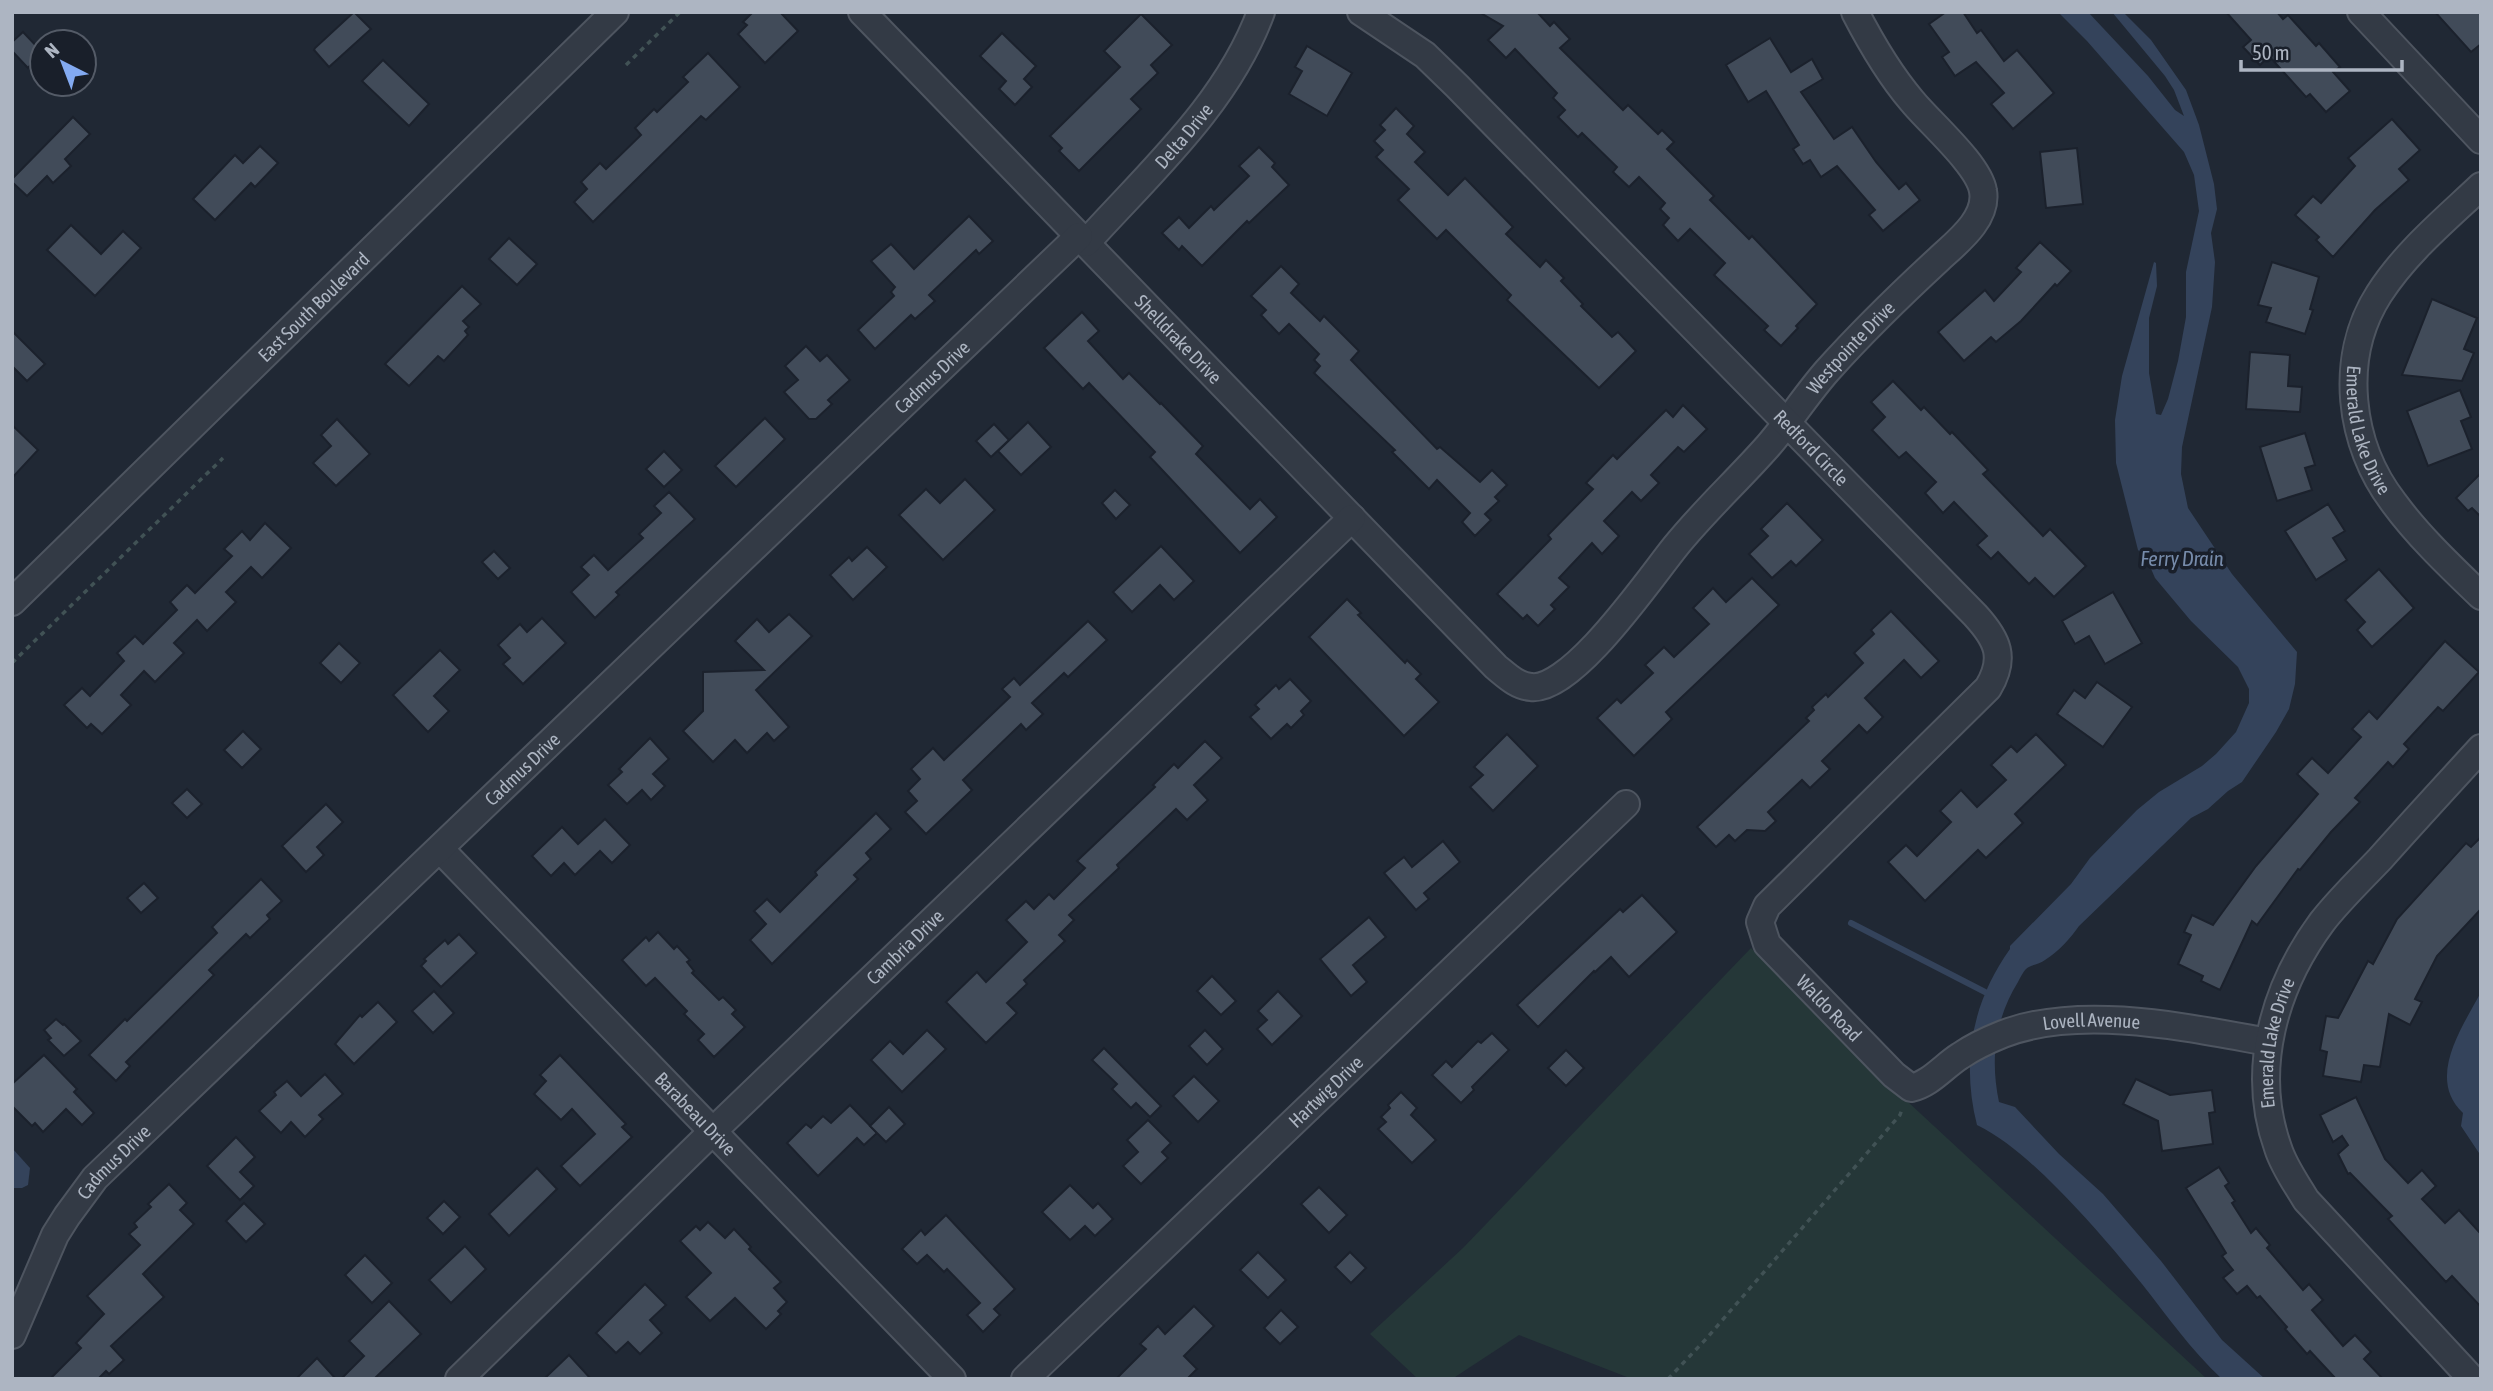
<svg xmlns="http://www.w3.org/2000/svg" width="2493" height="1391" viewBox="0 0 2493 1391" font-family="'Asap Condensed',sans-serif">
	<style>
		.green { fill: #253738 }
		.water { fill: #34435b }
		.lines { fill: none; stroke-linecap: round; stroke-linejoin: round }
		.stream { stroke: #34435b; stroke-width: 6 }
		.building { fill: #414b59; stroke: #1b212c; stroke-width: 2 }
		.minor-casing { stroke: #4e5560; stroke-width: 30 }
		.path { stroke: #415255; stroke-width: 3.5; stroke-dasharray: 5 5; stroke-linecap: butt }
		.minor { stroke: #333a45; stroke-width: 26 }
		.labels { text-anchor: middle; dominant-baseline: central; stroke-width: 7; stroke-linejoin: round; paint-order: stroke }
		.street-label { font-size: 19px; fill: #adb5c2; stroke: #191f2a }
		.water-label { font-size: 21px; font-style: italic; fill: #768baa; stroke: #191f2a }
	</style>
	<rect width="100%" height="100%" fill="#202834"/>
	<polygon class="green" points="1751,948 1894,1089 2207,1379 1632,1379 1519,1335 1452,1379 1418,1379 1370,1334 1463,1248"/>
	<g class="water">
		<path d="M2058,12h30l60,64 27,34 9,6 -10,-26 -9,-14 -53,-64h11l28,28 35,50 13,35 15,59 3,25 -6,24 4,29 -3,45 -30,140 -1,27 7,34 44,66 65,78 -2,32 -6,25 -13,23 -34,50 -14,9 -20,18 -17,9 -112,108c-9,13 -20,25 -34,34 -5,4 -15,5 -19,9 -3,3 -6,9 -8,13 -23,37 -28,78 -19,120l16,5 44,47 44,40 58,67 61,79 43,39h-43c-31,-29 -54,-62 -80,-95 -27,-33 -55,-66 -85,-96 -24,-24 -50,-48 -80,-63 -16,-63 -5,-123 33,-176v-3l61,-62 19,-26 47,-48 22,-18 43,-26 14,-12 20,-22 13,-29v-14l-11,-22 -47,-46 -36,-43 -9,-21 -8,-7 -22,-87 -1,-43 7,-44 32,-114 2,1 1,23 -8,32v55l7,41 5,1 7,-16 10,-38 8,-44v-45l13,-61 -5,-36 -10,-23 -97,-111z"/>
		<path d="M2481,992v164l-20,-30 2,-13c-37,-35 -1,-85 18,-121z"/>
		<polygon points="12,1148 30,1168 28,1185 22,1188 12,1188"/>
	</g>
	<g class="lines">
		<polyline class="stream" points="1851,923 1985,992"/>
	</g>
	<g class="building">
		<polygon points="354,12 371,29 329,67 314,50 315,48"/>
		<polygon points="753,12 780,12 798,31 765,63 738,34 747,25 743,22"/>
		<polygon points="1479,12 1537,12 1550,26 1554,22 1570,39 1560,48 1623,110 1628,105 1658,134 1662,130 1674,142 1667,149 1714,196 1710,200 1749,239 1752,236 1817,304 1796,326 1798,328 1781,346 1764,330 1768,326 1714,275 1725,263 1690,229 1678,241 1663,225 1669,218 1660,209 1665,203 1639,177 1629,187 1613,172 1617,167 1582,133 1578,137 1558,117 1565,110 1553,98 1557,93 1515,49 1506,58 1488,40 1503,26"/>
		<polygon points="1946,12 1963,12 1977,33 1981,30 2004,61 2017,50 2054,93 2013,129 1991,104 2004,93 1976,62 1955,76 1942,57 1949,52 1929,24"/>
		<polygon points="2226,12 2277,12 2283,19 2288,15 2316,46 2319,43 2340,67 2333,72 2350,91 2326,112 2310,94 2306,97 2269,56 2260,65 2243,47 2251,40"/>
		<polygon points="2435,12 2481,12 2481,44 2471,52"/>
		<polygon points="1141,14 1172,45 1151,65 1158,73 1131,99 1141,109 1079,171 1059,151 1062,148 1050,136 1120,67 1104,51"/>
		<polygon points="23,32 42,52 28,68 12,51 12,42"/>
		<polygon points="1002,33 1036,66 1024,79 1032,87 1015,105 999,89 1006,81 980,56"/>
		<polygon points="1770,38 1791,72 1812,59 1823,79 1801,92 1834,139 1852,127 1876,162 1899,189 1906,183 1920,200 1883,231 1869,215 1875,210 1837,166 1821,177 1810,160 1803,164 1793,149 1799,145 1766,91 1748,102 1726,65"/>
		<polygon points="1307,46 1352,73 1327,116 1289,94 1302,71 1295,67"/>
		<polygon points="708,53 740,87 706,120 701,116 593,222 574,202 587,189 581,182 600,163 606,169 641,135 635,128 654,109 657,112 688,82 683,77"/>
		<polygon points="383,60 429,104 409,126 362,81"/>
		<polygon points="1396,108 1414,126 1407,134 1425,152 1415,162 1448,195 1465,178 1513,227 1506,234 1540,267 1546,260 1564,278 1561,281 1583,304 1581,306 1612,337 1618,332 1636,351 1599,388 1507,300 1511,295 1446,230 1437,239 1398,200 1409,189 1376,157 1383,150 1374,141 1385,130 1380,125"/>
		<polygon points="73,117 90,134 65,159 71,166 53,183 47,176 27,196 12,182 12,179"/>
		<polygon points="2392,119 2420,150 2399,169 2409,180 2375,210 2333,257 2316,240 2319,237 2295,215 2313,196 2321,203 2355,166 2348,158"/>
		<polygon points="260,146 278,163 255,187 251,183 215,220 193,199 235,155 243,163"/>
		<polygon points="1259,147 1275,163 1272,167 1289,185 1249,223 1247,221 1202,266 1182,246 1179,250 1162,233 1179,217 1189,228 1211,206 1214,210 1249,176 1239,166"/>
		<polygon points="2077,148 2083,204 2046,208 2040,152"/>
		<polygon points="969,216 993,241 979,254 976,250 929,295 935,301 915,319 911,315 875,349 858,330 894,296 891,292 895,287 871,261 891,244 914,269"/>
		<polygon points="71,225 101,254 123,231 141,248 95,296 47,250"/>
		<polygon points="509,238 537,264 517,285 489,259"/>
		<polygon points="2040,242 2071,271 2057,286 2055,284 2021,321 1996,342 1991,337 1964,361 1938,332 1985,290 1994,301 2021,272 2016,268"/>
		<polygon points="2272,262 2319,277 2310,309 2313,310 2305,334 2266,322 2271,308 2258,305"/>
		<polygon points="1281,266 1299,284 1291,293 1320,321 1324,316 1359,351 1351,360 1437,449 1440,447 1480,482 1492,470 1507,485 1495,497 1499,501 1485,514 1491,520 1475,536 1462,522 1470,513 1437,480 1429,489 1392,452 1395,450 1314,373 1320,366 1314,360 1319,354 1289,324 1279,334 1261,315 1266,310 1251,296"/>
		<polygon points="462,286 481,304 463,321 469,327 465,331 468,335 444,361 438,356 409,386 385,364"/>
		<polygon points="2432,299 2477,318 2464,349 2474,353 2462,381 2402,375"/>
		<polygon points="1082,312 1099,331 1088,341 1123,379 1129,373 1160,404 1161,403 1203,446 1196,454 1250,509 1260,499 1277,517 1240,553 1150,457 1155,452 1089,383 1083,389 1044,348"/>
		<polygon points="12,331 45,364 27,381 12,366"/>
		<polygon points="806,346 820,361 827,355 850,380 828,400 832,404 816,419 809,419 784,392 798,380 785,366"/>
		<polygon points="2250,352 2290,355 2288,386 2302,387 2300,412 2246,409"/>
		<polygon points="1893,381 1921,410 1924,407 1950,434 1952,432 1988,470 1983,474 2043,536 2050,529 2086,566 2054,597 2035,578 2029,584 1998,552 1991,559 1977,545 1987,536 1954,502 1943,513 1925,493 1936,482 1906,452 1899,458 1872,430 1885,417 1871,402"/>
		<polygon points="2460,390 2471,417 2461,421 2472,449 2428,466 2407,411"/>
		<polygon points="1683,405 1707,429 1684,452 1678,447 1651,475 1659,483 1641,501 1632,492 1604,521 1619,536 1602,554 1592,543 1559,578 1569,587 1551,605 1555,609 1538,626 1527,615 1523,619 1497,594 1551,539 1548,535 1593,489 1586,483 1613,455 1617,459 1666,410 1673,417"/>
		<polygon points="765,418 785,439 736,487 715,466"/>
		<polygon points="337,419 370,454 336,486 313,463 331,446 321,435"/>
		<polygon points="1028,422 1051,447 1021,475 998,451"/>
		<polygon points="994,424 1009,440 991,457 976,441"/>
		<polygon points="12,425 38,450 12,478"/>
		<polygon points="2305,433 2315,465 2305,468 2312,490 2277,501 2260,447"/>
		<polygon points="664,451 682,470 664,487 646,469"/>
		<polygon points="2481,473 2481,517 2472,508 2468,511 2456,498"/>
		<polygon points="965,479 995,510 943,560 899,515 926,489 940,503"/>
		<polygon points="1115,490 1130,505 1116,519 1102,503"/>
		<polygon points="669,492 695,519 616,592 619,595 595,618 571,592 589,575 581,567 594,555 608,570 643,538 639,534 661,513 654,506"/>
		<polygon points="1787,503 1823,540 1796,566 1791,561 1772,578 1749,554 1768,536 1761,529"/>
		<polygon points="2328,504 2345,531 2333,538 2347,560 2316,580 2285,531"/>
		<polygon points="265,523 291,548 262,578 251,567 226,592 236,602 207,631 197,620 174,643 184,653 155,682 144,671 121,695 131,705 102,734 91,724 87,728 64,705 82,688 90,696 124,661 117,653 135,636 143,644 177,610 170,602 187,585 195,593 232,556 224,549 242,531 250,540"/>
		<polygon points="1161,546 1194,581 1174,600 1160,585 1132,612 1113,592"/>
		<polygon points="867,547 887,567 853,600 830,575 849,557 852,561"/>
		<polygon points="494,551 510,568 498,579 482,562"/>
		<polygon points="2379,569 2414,608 2372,647 2357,630 2365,622 2345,600"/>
		<polygon points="1752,578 1779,605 1666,712 1672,719 1634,756 1597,718 1617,699 1621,703 1653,673 1645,665 1664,647 1674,657 1709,624 1693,608 1713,588 1726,602"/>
		<polygon points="2113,592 2142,643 2105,664 2089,636 2075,644 2062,621"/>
		<polygon points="1347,599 1361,613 1358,615 1405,663 1407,660 1421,674 1416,679 1439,702 1404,736 1309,637"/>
		<polygon points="1891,611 1939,661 1921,678 1904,660 1865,698 1883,717 1867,733 1859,725 1822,761 1830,769 1810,788 1802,780 1768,812 1776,821 1765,831 1747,830 1735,841 1729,835 1716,847 1697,827 1809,721 1806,718 1814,710 1812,707 1826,694 1828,697 1863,663 1854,653 1874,634 1871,630"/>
		<polygon points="789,614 812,636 756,690 789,727 774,741 767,733 747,753 735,740 713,762 683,731 703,711 703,672 764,670 735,641 757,619 769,632"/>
		<polygon points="542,618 566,643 523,684 503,664 510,658 498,645 520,624 527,632"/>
		<polygon points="1088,621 1107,640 1068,677 1064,673 1032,703 1043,714 1026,730 1021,724 963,780 972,790 926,834 905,812 917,801 908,791 920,779 911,769 933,748 944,760 1010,697 1002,689 1014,678 1020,685"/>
		<polygon points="2445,641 2479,672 2443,711 2438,707 2404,744 2409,749 2393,767 2388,762 2355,798 2360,802 2331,832 2300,870 2298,869 2257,925 2252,921 2220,990 2201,981 2203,976 2178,964 2191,935 2184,932 2192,915 2213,925 2256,866 2318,794 2297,774 2312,758 2328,773 2361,737 2352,729 2369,711 2377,719"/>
		<polygon points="339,643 360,663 341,683 320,663"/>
		<polygon points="440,650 460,670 434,696 449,711 428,732 393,695"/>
		<polygon points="1290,679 1311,701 1301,711 1304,715 1291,728 1287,724 1271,739 1250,717 1259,709 1255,705 1276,685 1279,689"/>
		<polygon points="2097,682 2132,707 2103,747 2057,714 2074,690 2085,698"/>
		<polygon points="243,731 261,749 242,768 224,750"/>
		<polygon points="1507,734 1538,766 1493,811 1470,787 1483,775 1474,767"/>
		<polygon points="2036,734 2066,765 2015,814 2023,823 1986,858 1978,850 1925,901 1888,862 1906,845 1917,856 1951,822 1940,811 1961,790 1977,807 2006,780 1991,765 2011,746 2017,752"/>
		<polygon points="650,738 669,759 653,774 665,786 651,800 642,790 627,804 608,785 622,772 619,769"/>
		<polygon points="1205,741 1222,758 1194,785 1208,800 1187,820 1176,809 1117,865 1119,868 1069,915 1074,920 1059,935 1065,941 1024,980 1027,984 1007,1003 1017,1013 986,1043 946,1002 977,972 986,982 1027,942 1006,920 1026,901 1034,909 1049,894 1054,899 1085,868 1077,861 1155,787 1153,785 1174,764 1178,768"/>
		<polygon points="187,789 202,804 187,818 172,803"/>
		<polygon points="326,804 343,822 317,847 324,855 306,872 282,846"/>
		<polygon points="876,813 891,829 866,853 871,859 854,875 858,879 772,964 750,940 766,924 754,911 767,899 780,912 817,875 815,872"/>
		<polygon points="605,819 630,845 612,863 600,851 575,875 564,863 551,876 532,856 562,827 578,844"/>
		<polygon points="2481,837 2481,909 2437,956 2415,999 2422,1002 2410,1025 2389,1014 2380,1067 2364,1065 2361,1082 2323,1076 2327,1052 2320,1050 2326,1016 2338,1018 2368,961 2373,964 2397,919 2466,843 2471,847"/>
		<polygon points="1443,841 1460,862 1424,893 1429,899 1416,910 1384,873 1404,857 1412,867"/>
		<polygon points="261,879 282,901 267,915 270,919 250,938 246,934 209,970 214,975 126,1062 130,1066 116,1081 89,1055 125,1019 127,1021 217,933 212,927"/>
		<polygon points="144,883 158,898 141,913 127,898"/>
		<polygon points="1642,895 1677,932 1629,977 1611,957 1595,972 1594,971 1538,1027 1517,1005 1620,909 1623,912"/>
		<polygon points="1369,917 1386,937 1353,965 1367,982 1351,996 1320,959"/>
		<polygon points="658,932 674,949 677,946 690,960 687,962 694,971 692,973 719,1000 723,997 736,1010 732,1014 745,1027 714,1057 698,1040 704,1034 684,1014 687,1011 655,978 646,986 622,960 646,937 649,941"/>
		<polygon points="459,934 477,953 441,987 421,966 426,961 424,959 445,940 448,944"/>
		<polygon points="1212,976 1236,1001 1221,1015 1197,991"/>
		<polygon points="434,991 454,1013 433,1033 412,1011"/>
		<polygon points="1278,991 1302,1016 1272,1045 1257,1029 1267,1020 1258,1011"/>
		<polygon points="378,1002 397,1022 354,1064 335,1044 360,1015 362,1017"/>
		<polygon points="56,1019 63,1025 64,1024 81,1041 64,1056 48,1040 51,1038 44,1030"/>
		<polygon points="927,1030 946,1049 902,1092 871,1060 890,1041 903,1054"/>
		<polygon points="1205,1030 1223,1049 1207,1065 1189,1046"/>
		<polygon points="1492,1033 1509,1050 1472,1087 1474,1090 1461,1103 1432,1075 1446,1061 1452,1067 1478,1041 1481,1043"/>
		<polygon points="1104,1048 1161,1106 1150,1117 1136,1103 1131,1108 1112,1089 1117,1084 1092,1060"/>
		<polygon points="1566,1050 1584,1068 1566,1086 1548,1068"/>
		<polygon points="44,1055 77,1089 74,1092 94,1113 82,1125 66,1109 43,1132 35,1123 32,1126 12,1106 12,1084"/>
		<polygon points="560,1055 626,1124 622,1127 632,1137 580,1186 561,1166 595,1134 572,1109 561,1120 534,1094 546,1081 540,1075"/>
		<polygon points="325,1074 343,1094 319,1115 323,1119 305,1137 291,1122 281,1133 259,1111 276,1095 274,1092 287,1081 301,1096"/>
		<polygon points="1194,1076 1219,1101 1198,1122 1173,1096"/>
		<polygon points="2136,1079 2170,1095 2212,1090 2215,1112 2209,1113 2213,1144 2162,1151 2158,1121 2123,1104"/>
		<polygon points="1401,1092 1417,1108 1411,1115 1436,1140 1412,1163 1378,1129 1386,1122 1381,1117 1390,1108 1388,1105"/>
		<polygon points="2356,1097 2385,1159 2408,1183 2422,1170 2436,1186 2422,1199 2445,1223 2459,1210 2481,1234 2481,1307 2452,1276 2446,1282 2388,1219 2392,1216 2350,1173 2348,1174 2338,1154 2348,1145 2342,1136 2333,1142 2320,1115"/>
		<polygon points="850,1105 877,1133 864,1145 857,1138 818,1176 787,1143 806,1124 811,1128 823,1116 831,1123"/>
		<polygon points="889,1107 905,1124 886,1142 870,1126"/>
		<polygon points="1148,1120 1171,1143 1162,1152 1168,1158 1141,1184 1123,1166 1138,1152 1127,1140"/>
		<polygon points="236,1137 255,1157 240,1172 254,1186 240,1200 207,1166"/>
		<polygon points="2219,1167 2229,1183 2225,1186 2235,1201 2232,1203 2251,1233 2256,1228 2270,1245 2267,1248 2303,1290 2309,1284 2323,1300 2312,1310 2343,1346 2355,1335 2371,1352 2364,1359 2383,1379 2336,1379 2310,1351 2307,1354 2285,1329 2287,1327 2260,1296 2257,1298 2247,1286 2237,1294 2223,1278 2233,1270 2222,1256 2226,1253 2186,1188"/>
		<polygon points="537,1168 557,1189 509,1236 489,1214"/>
		<polygon points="169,1184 187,1203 180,1210 194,1224 143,1274 164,1297 111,1346 124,1360 109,1374 106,1371 98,1379 50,1379 81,1348 76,1343 104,1314 87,1296 140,1245 129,1234 137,1227 134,1223 151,1207 148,1204"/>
		<polygon points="1070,1185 1093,1208 1098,1203 1113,1219 1095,1236 1085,1226 1070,1240 1042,1212"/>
		<polygon points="1319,1187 1347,1215 1329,1233 1301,1204"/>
		<polygon points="444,1201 460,1217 443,1234 427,1218"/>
		<polygon points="244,1203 265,1224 246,1242 226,1221"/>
		<polygon points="946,1215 1015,1289 994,1309 1000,1315 983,1332 967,1315 980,1303 947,1269 944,1272 927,1255 917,1264 902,1249 921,1230 925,1235"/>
		<polygon points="708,1222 725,1238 734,1229 751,1247 749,1249 781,1282 774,1288 787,1302 778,1311 781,1314 766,1329 735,1298 710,1321 686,1297 711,1273 680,1241 696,1226 700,1230"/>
		<polygon points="465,1246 486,1269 451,1303 429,1280"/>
		<polygon points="1258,1252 1286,1280 1268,1298 1240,1270"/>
		<polygon points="1350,1252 1366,1268 1351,1283 1335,1267"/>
		<polygon points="365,1255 392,1283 372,1303 345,1275"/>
		<polygon points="645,1284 666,1305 650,1320 662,1333 640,1354 628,1342 616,1353 596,1333"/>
		<polygon points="389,1301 421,1334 374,1379 341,1379 364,1356 349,1341"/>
		<polygon points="1194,1306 1214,1326 1184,1356 1197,1369 1187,1379 1116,1379 1146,1349 1140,1344 1158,1326 1165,1334"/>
		<polygon points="1281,1310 1298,1327 1280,1344 1264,1328"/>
		<polygon points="569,1355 591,1379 544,1379"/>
		<polygon points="317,1358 336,1379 296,1379"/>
	</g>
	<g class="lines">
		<defs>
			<g id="minor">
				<path id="s1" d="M862,12l634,655c11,9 21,19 35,20 41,5 119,-109 144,-140 29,-36 63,-67 93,-101 21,-24 38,-51 59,-75 35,-39 73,-76 112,-112 17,-16 49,-40 44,-68 -4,-26 -53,-68 -71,-90 -23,-27 -41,-58 -57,-89"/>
				<path id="s2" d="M1361,12l64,43 32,31 518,529c23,25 31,43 13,73l-221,218 -7,16 7,22 127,131 17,13c19,-4 33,-22 49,-32 13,-9 28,-16 43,-22 78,-30 186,-6 265,8"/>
				<polyline points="2361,12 2481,140"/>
				<path id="s3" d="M2481,186c-36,34 -75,66 -102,108 -41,64 -30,151 15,209 25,34 57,64 87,93"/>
				<path id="s4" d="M1086,243c64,-71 141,-139 175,-231"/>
				<path id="s5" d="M12,602l603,-590"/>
				<path id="s6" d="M440,849l512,530"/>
				<path id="s7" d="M12,1335l43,-100 12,-19 28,-38 984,-942"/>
				<path id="s8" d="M459,1379l253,-247 640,-614"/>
				<path id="s9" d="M1025,1379l601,-575"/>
				<path id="s10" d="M2472,1379l-166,-179c-10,-17 -22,-33 -28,-52 -28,-78 -4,-161 44,-226 17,-22 39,-43 58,-63 33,-37 67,-74 101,-111"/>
			</g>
		</defs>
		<use href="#minor" class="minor-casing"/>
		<g class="path">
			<polyline points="626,65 680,12"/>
			<polyline points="12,663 223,458"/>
			<polyline points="1668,1379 1706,1339 1900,1115 1902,1109"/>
		</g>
		<use href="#minor" class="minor"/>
	</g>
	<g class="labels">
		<g class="street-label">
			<text stroke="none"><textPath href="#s4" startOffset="145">Delta Drive</textPath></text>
			<text stroke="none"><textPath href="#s5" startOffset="422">East South Boulevard</textPath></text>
			<text stroke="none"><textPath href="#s1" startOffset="455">Shelldrake Drive</textPath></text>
			<text stroke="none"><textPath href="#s1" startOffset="1424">Westpointe Drive</textPath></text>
			<text stroke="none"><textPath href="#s7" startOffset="1337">Cadmus Drive</textPath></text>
			<text stroke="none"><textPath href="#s3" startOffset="292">Emerald Lake Drive</textPath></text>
			<text stroke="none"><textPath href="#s2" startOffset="628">Redford Circle</textPath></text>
			<text stroke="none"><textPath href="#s7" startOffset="770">Cadmus Drive</textPath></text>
			<text stroke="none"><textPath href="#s8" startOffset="621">Cambria Drive</textPath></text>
			<text stroke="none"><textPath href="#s2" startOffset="1384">Waldo Road</textPath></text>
			<text stroke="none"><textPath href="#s2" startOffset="1696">Lovell Avenue</textPath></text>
			<text stroke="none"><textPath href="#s10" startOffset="411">Emerald Lake Drive</textPath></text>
			<text stroke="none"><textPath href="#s9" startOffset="416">Hartwig Drive</textPath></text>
			<text stroke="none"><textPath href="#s6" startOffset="368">Barabeau Drive</textPath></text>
			<text stroke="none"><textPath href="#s7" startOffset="203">Cadmus Drive</textPath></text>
		</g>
		<g class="water-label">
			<text x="2182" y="558">Ferry Drain</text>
		</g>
	</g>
	<rect width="2493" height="1391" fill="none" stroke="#adb5c2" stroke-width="28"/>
	<g transform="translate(63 63) rotate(318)"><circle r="33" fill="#191f2a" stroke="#545b67" stroke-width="2"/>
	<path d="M0-5L12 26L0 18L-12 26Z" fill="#83aaf2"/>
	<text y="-10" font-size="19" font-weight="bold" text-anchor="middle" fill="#adb5c2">N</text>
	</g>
	<path d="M2241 60v10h161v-10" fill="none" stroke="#adb5c2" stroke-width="3.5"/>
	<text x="2252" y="60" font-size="21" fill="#adb5c2" stroke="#191f2a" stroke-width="5" paint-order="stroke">50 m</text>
</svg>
